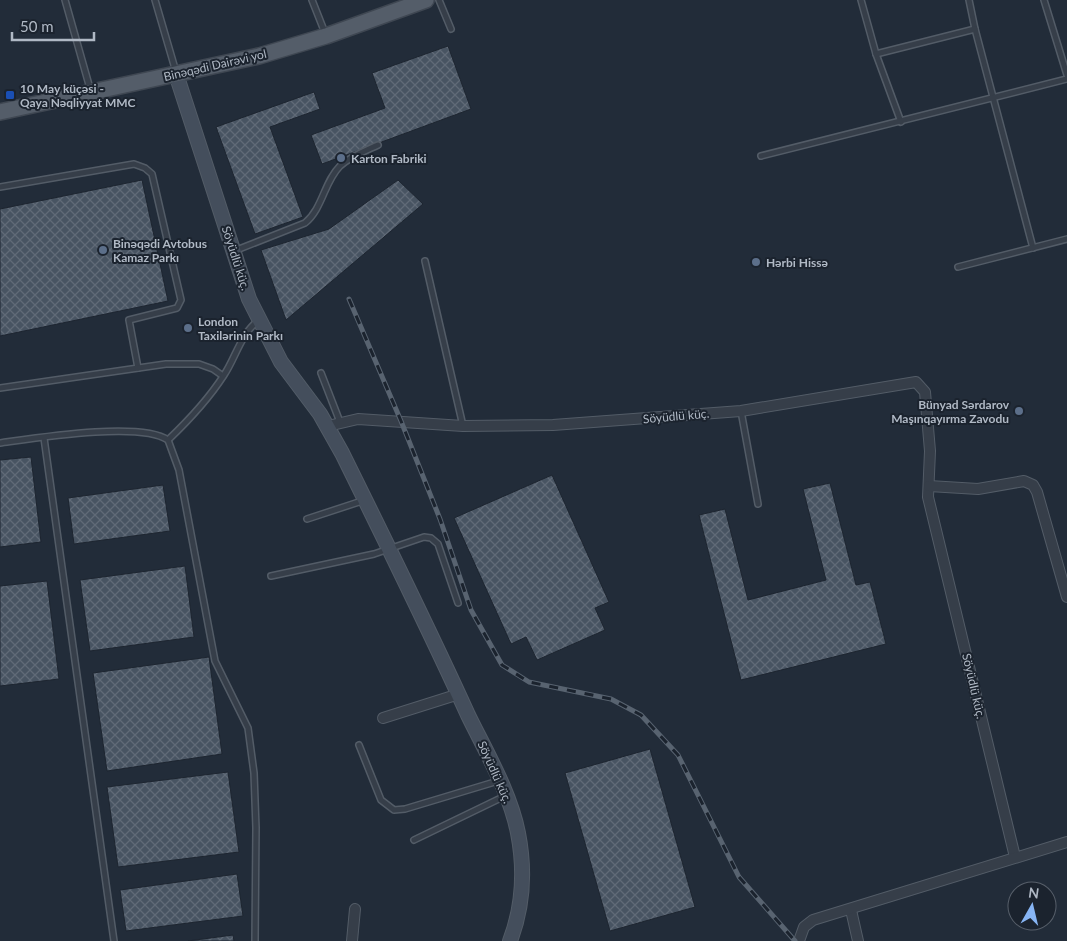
<svg xmlns="http://www.w3.org/2000/svg" width="1067" height="941" viewBox="0 0 1067 941" font-family="Lato,sans-serif">
	<style>
		.building { fill: url(#building-cross-hatch); stroke: #1d2530 }
		.lines { fill: none; stroke-linecap: round; stroke-linejoin: round }
		.lane-casing { stroke: #535c67; stroke-width: 8 }
		.street-casing { stroke: #535c67; stroke-width: 12 }
		.secondary-casing { stroke: #535c67; stroke-width: 16 }
		.primary-casing { stroke: #3f4752; stroke-width: 18 }
		.lane { stroke: #363e49; stroke-width: 5 }
		.street { stroke: #363e49; stroke-width: 10 }
		.secondary { stroke: #444e5c; stroke-width: 14 }
		.primary { stroke: #545d69; stroke-width: 15 }
		.rail-casing { stroke: #586370; stroke-width: 5 }
		.rail { stroke: #1b232e; stroke-width: 3; stroke-dasharray: 9; stroke-linecap: butt }
		.transit-dot { fill: #1a4fb4; stroke: #1b232e; stroke-width: 2 }
		.service-dot { fill: #5c6f8a; stroke: #1b232e; stroke-width: 2 }
		.labels { text-anchor: middle; dominant-baseline: central; stroke-width: 4; stroke-linejoin: round; paint-order: stroke }
		.street-label { font-size: 12px; fill: #b0b9c5; stroke: #1b232e }
		.poi-label { font-size: 12px; font-weight: bold; fill: #b0b9c5; stroke: #1b232e; text-anchor: start }
	</style>
	<defs>
		<pattern id="building-cross-hatch" width="8" height="8" patternUnits="userSpaceOnUse" patternTransform="scale(1.25)"><rect width="8" height="8" fill="#485462"/><path d="M0 0l8 8M0 8l8-8" fill="none" stroke="#606a77"/></pattern>
	</defs>
	<rect width="100%" height="100%" fill="#222c39"/>
	<g class="building">
		<polygon points="448,46 471,109 322,164 311,135 385,108 372,73"/>
		<polygon points="314,92 320,109 270,127 303,217 255,234 216,127"/>
		<polygon points="142,180 168,301 0,336 0,209"/>
		<polygon points="398,180 423,204 286,320 261,250 329,229"/>
		<polygon points="31,457 41,542 0,547 0,460"/>
		<polygon points="552,475 609,602 595,608 605,630 537,660 526,637 511,644 454,518"/>
		<polygon points="830,483 856,585 870,582 886,644 741,680 699,515 725,509 748,600 826,580 803,489"/>
		<polygon points="163,485 170,531 74,544 68,498"/>
		<polygon points="185,566 194,637 90,651 80,580"/>
		<polygon points="47,581 59,679 0,686 0,586"/>
		<polygon points="209,657 222,754 107,771 93,673"/>
		<polygon points="650,749 695,907 610,931 565,773"/>
		<polygon points="228,772 239,852 118,867 107,787"/>
		<polygon points="237,874 243,916 126,931 120,890"/>
		<polygon points="233,935 234,941 188,941"/>
	</g>
	<g class="lines">
		<defs>
			<g id="lane">
				<polyline points="65,0 91,92"/>
				<polyline points="155,0 176,72"/>
				<polyline points="312,0 325,33"/>
				<polyline points="439,0 451,29"/>
				<polyline points="861,0 876,54 901,122"/>
				<polyline points="969,0 975,29"/>
				<polyline points="1044,0 1067,75"/>
				<polyline points="876,54 975,29 1033,248"/>
				<polyline points="761,156 1067,79"/>
				<polyline points="0,187 134,164 145,168 152,174 181,300 177,308 129,320 138,368"/>
				<path d="M234,251l71,-28c18,-15 19,-41 35,-57 11,-10 25,-15 38,-21"/>
				<polyline points="425,261 463,426"/>
				<polyline points="958,267 1067,239"/>
				<polyline points="321,373 340,422"/>
				<polyline points="0,388 166,364 199,364 213,369 223,376"/>
				<polyline points="741,411 758,504"/>
				<polyline points="44,438 114,941"/>
				<path d="M168,440c21,-20 40,-40 56,-65 12,-18 17,-42 35,-55"/>
				<path d="M0,443c36,-5 140,-22 168,-3l11,30 36,191 33,67 6,45 2,55 -1,113"/>
				<polyline points="307,519 365,500"/>
				<polyline points="271,576 374,554 424,537 431,538 438,544 458,603"/>
				<polyline points="359,745 381,800 394,810 405,809 498,781"/>
				<polyline points="414,840 505,796"/>
			</g>
			<g id="street">
				<polyline points="328,426 358,419 463,426 553,425 741,411 916,382 925,392 930,451 928,497 1015,857"/>
				<polyline points="929,486 978,489 1024,481 1033,485 1037,492 1067,597"/>
				<polyline points="383,718 459,694"/>
				<polyline points="851,910 858,941"/>
				<polyline points="352,941 355,909"/>
				<polyline points="799,941 804,927 813,920 1067,842"/>
			</g>
			<path id="secondary" d="M176,74l73,225 32,63 39,52 22,39c43,87 86,174 126,262 18,37 42,77 50,118 7,36 5,74 -8,108"/>
			<polyline id="primary" points="0,112 259,56 326,36 426,0"/>
		</defs>
		<use href="#lane" class="lane-casing"/>
		<use href="#street" class="street-casing"/>
		<use href="#secondary" class="secondary-casing"/>
		<use href="#primary" class="primary-casing"/>
		<use href="#lane" class="lane"/>
		<use href="#street" class="street"/>
		<use href="#secondary" class="secondary"/>
		<use href="#primary" class="primary"/>
		<defs>
			<polyline id="rail" points="349,299 401,421 440,519 471,610 502,665 529,682 611,699 641,715 678,755 739,877 795,941"/>
		</defs>
		<use href="#rail" class="rail-casing"/>
		<use href="#rail" class="rail"/>
	</g>
	<rect class="transit-dot" x="5" y="90" width="10" height="10" rx="2.5"/>
	<g class="service-dot">
		<circle cx="341" cy="158" r="5"/>
		<circle cx="103" cy="250" r="5"/>
		<circle cx="756" cy="262" r="5"/>
		<circle cx="188" cy="328" r="5"/>
		<circle cx="1019" cy="411" r="5"/>
	</g>
	<g class="labels">
		<g class="street-label">
			<text transform="translate(215 65) rotate(-13)">Binəqədi Dairəvi yol</text>
			<text transform="translate(236 258) rotate(72)">Söyüdlü küç.</text>
			<text transform="translate(676 416) rotate(-5)">Söyüdlü küç.</text>
			<text transform="translate(974 686) rotate(77)">Söyüdlü küç.</text>
			<text transform="translate(495 772) rotate(66)">Söyüdlü küç.</text>
		</g>
		<g class="poi-label">
			<text x="20" y="88">10 May küçəsi -<tspan x="20" dy="14">Qaya Nəqliyyat MMC</tspan></text>
			<text x="351" y="158">Karton Fabriki</text>
			<text x="113" y="243">Binəqədi Avtobus<tspan x="113" dy="14">Kamaz Parkı</tspan></text>
			<text x="766" y="262">Hərbi Hissə</text>
			<text x="198" y="321">London<tspan x="198" dy="14">Taxilərinin Parkı</tspan></text>
			<text x="1009" y="404" text-anchor="end">Bünyad Sərdarov<tspan x="1009" dy="14">Maşınqayırma Zavodu</tspan></text>
		</g>
	</g>
	<g transform="translate(1032 906) rotate(8)"><circle r="24" fill="#1b232e" stroke="#575f6a"/>
	<path d="M0-4L9 19L0 12L-9 19Z" fill="#87b5f4"/>
	<text y="-8" font-size="14" font-weight="bold" text-anchor="middle" fill="#b0b9c5">N</text>
	</g>
	<path d="M12 32v8h82v-8" fill="none" stroke="#b0b9c5" stroke-width="2.5"/>
	<text x="20" y="32" font-size="15" fill="#b0b9c5" stroke="#1b232e" stroke-width="4" paint-order="stroke">50 m</text>
</svg>
